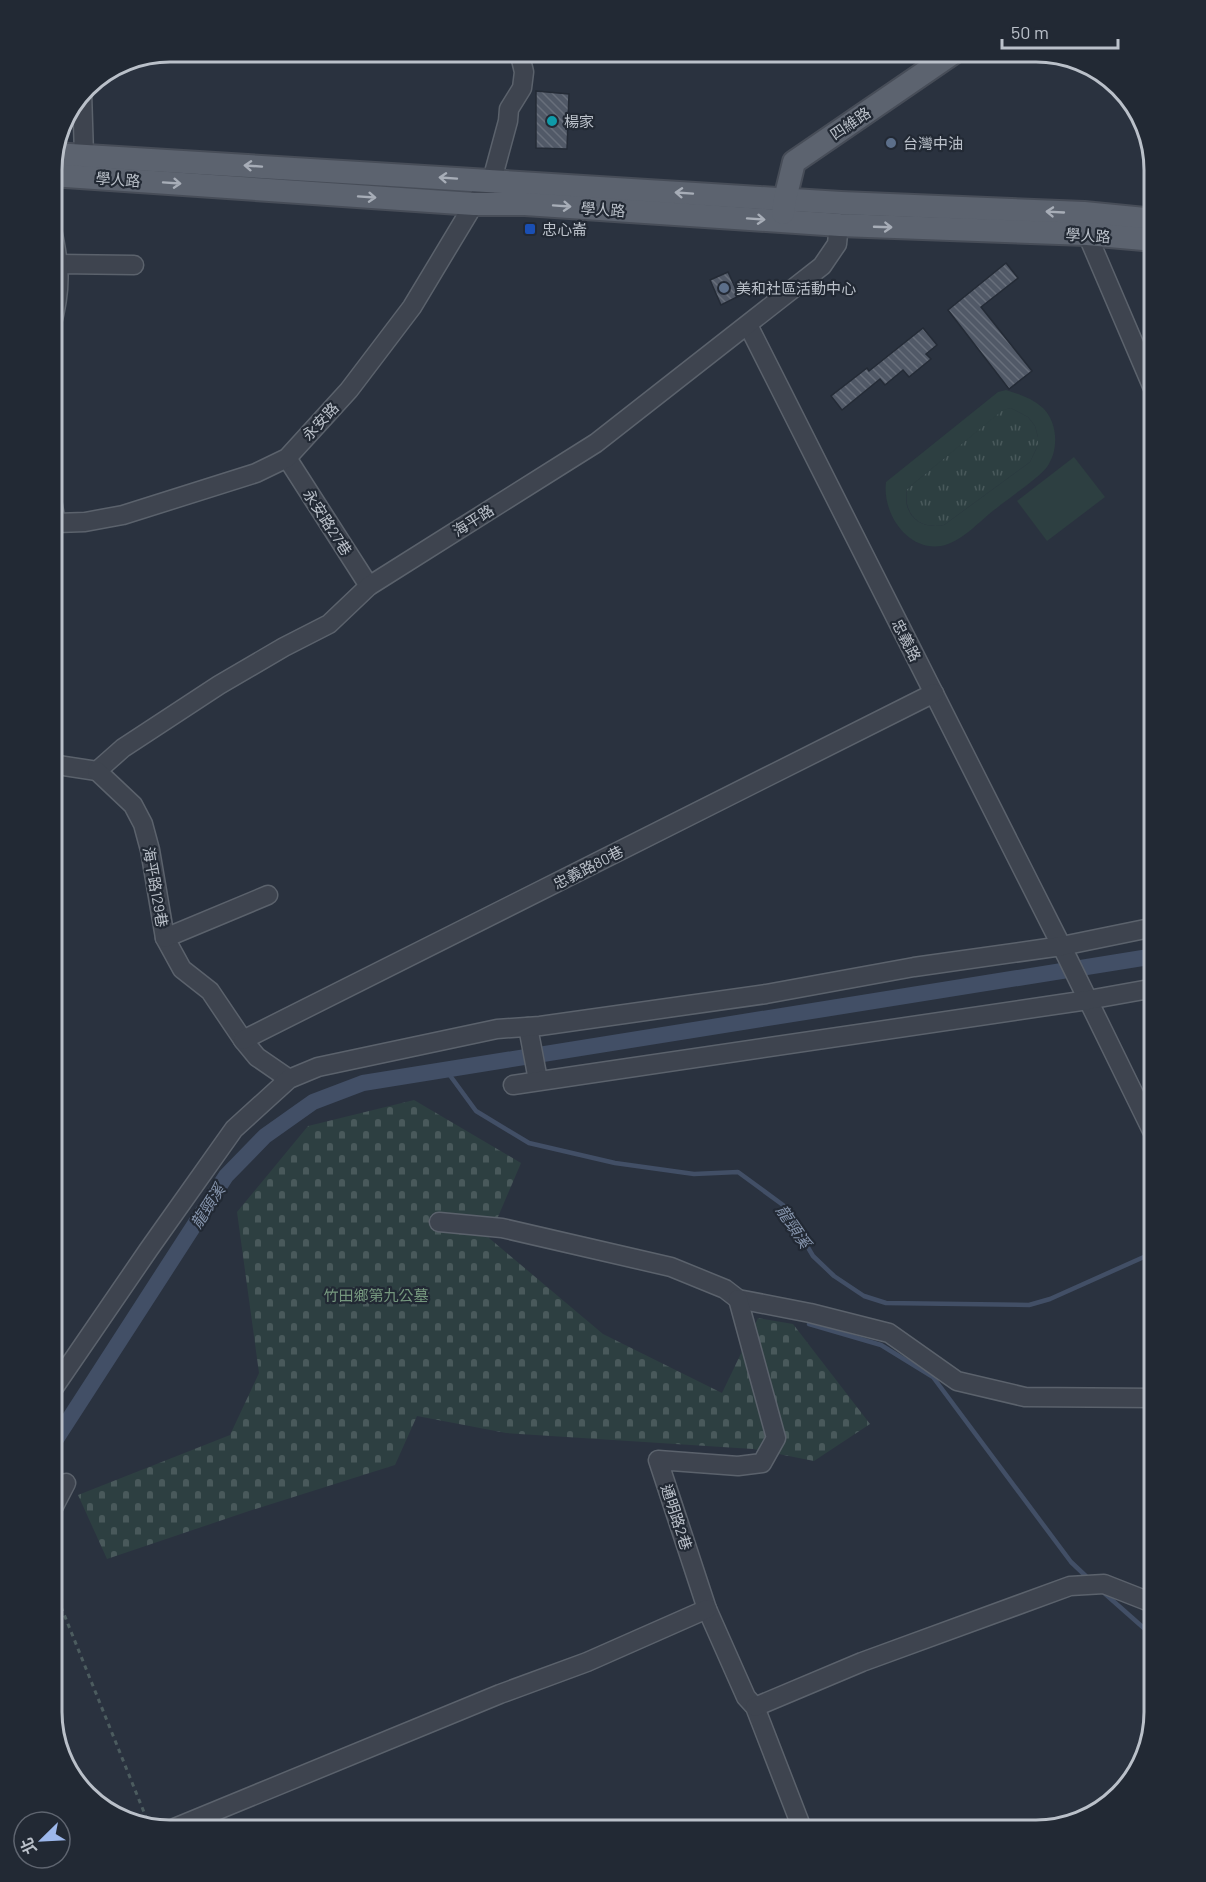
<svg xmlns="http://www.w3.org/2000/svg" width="1206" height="1882" viewBox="0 0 1206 1882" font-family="Barlow,'Noto Sans TC',sans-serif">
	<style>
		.grass { fill: url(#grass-tufts) }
		.cemetery { fill: url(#cemetery-stones) }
		.pitch { fill: #2d3f41; fill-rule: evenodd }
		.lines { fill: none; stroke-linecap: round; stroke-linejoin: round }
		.stream { stroke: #424f66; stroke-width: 4.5 }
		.canal { stroke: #424f66; stroke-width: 16 }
		.building { fill: url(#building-back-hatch); stroke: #242b36; stroke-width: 1.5 }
		.minor-casing { stroke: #5b626c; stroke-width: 21 }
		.major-casing { stroke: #474d58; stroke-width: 26 }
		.path { stroke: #4c5c5f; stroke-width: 3; stroke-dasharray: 4.5 4.5; stroke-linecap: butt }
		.minor { stroke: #3e444f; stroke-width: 18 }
		.major { stroke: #5c636f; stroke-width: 22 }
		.oneway { stroke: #a7adb7 }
		.culture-dot { fill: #0f9aa8; stroke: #222934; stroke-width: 2 }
		.service-dot { fill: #5c6f8a; stroke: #222934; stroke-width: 2 }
		.transit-dot { fill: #1a4fb4; stroke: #222934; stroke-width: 2 }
		.labels { text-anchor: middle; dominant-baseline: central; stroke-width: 4.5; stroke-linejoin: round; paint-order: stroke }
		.poi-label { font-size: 15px; fill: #bac0c9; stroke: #222934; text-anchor: start }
		.street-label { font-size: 15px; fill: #bac0c9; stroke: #222934 }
		.park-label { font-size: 15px; fill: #75977e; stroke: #222934 }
		.water-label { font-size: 16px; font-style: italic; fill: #8695ad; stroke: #222934 }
		.rim { fill: none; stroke: #bac0c9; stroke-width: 3 }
	</style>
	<defs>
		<pattern id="grass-tufts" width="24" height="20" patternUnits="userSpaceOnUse" patternTransform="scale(1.5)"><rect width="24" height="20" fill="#2d3f41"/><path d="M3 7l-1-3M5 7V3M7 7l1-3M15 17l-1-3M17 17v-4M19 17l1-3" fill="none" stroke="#49595b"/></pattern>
		<pattern id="cemetery-stones" width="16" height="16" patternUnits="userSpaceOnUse" patternTransform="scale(1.5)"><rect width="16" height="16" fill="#2d3f41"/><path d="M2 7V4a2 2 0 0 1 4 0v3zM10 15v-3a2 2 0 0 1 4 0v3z" fill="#49595b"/></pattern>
		<pattern id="building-back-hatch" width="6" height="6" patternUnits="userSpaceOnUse" patternTransform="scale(1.5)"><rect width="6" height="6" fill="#515967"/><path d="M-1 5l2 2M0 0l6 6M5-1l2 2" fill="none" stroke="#686f7b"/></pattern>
	</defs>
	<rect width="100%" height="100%" fill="#2a323f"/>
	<path class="grass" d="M1011,408l17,9 7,9 3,11v8l-8,17 -86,63c-25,5 -41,-11 -37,-36l96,-80z"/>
	<polygon class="cemetery" points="414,1100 521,1163 489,1238 603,1334 722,1393 758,1318 793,1324 870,1424 814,1461 753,1449 506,1433 417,1416 395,1465 249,1511 107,1559 78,1495 230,1435 259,1373 237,1212 308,1126"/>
	<g class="pitch">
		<path d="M1006,390c13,4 26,8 37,18 15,15 16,42 4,59 -8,11 -41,33 -53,43 -15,12 -34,33 -53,36 -34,5 -59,-33 -55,-64l112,-90zM1011,408l17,9 7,9 3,11v8l-8,17 -86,63c-25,5 -42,-11 -37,-36l96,-79z"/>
		<polygon points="1074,457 1105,497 1047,541 1017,501"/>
	</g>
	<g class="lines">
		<g class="stream">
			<polyline points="446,1070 476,1111 529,1143 615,1163 694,1174 738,1172 783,1205 813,1256 834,1276 864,1296 886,1303 1029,1305 1050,1299 1155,1252"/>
			<polyline points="809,1324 881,1345 933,1377 1071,1562 1090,1580"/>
			<polyline points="1103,1592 1155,1638"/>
		</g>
		<polyline class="canal" points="51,1447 226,1176 265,1136 313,1102 363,1083 1155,956"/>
	</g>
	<g class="building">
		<polygon points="536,91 569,94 567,149 536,148"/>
		<polygon points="1006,263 1018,278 981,307 1032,371 1009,389 948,310"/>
		<polygon points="728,272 739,296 721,305 710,280"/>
		<polygon points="923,328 937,345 926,354 931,359 909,377 903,370 885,385 880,379 842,410 831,396 867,368 869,371"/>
	</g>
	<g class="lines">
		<defs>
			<g id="minor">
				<polyline points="82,92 84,155"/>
				<polyline points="1085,222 1087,234 1155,393"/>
				<polyline points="51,266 59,264 134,265"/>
				<polyline points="748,325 1066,955 1155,1137"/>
				<path d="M51,327c11,-40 9,-63 0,-102"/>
				<polyline points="287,458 369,586"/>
				<polyline points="51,494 56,523"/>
				<polyline points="51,527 56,523 85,522 123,515 256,473 287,458 349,390 412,307 474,204 492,180 508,121 509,109 522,88 524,72 519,51"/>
				<polyline points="51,764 97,771 123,748 219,685 284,647 329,624 369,586 596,443 822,266 837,244 840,213"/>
				<polyline points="97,771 133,805 143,824 150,850 165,938 182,969 210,991 243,1040 257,1057 289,1079"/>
				<polyline points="165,938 268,895"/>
				<polyline points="528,1027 538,1080"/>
				<polyline points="243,1040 934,693"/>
				<polyline points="513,1085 1088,1000 1155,988"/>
				<polyline points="439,1222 502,1228 671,1267 725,1289 738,1299 810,1313 889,1333 957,1381 1025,1397 1155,1398"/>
				<polyline points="738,1299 776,1438 762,1463 738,1466 658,1460 707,1609 746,1697 755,1707 803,1831"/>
				<polyline points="51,1392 149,1249 234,1129 289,1079 318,1067 497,1029 540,1026 766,994 914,967 1062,946 1155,927"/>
				<polyline points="51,1512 66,1483"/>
				<polyline points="755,1707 862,1662 1070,1586 1104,1584 1155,1604"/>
				<polyline points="167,1831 500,1694 587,1662 707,1609"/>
			</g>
			<g id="major">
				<polyline points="54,154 841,203 1084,213 1155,220"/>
				<polyline points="51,175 474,204 525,204 840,225 1087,234 1155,240"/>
				<polyline points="783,213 785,199 794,162 956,51"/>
			</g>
		</defs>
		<use href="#minor" class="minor-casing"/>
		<use href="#major" class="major-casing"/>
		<polyline class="path" points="51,1582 150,1827"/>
		<use href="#minor" class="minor"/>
		<use href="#major" class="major"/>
	</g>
	<defs><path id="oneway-shaft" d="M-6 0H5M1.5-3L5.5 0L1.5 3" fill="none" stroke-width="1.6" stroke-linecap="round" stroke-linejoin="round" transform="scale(1.5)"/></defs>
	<g class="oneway">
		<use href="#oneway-shaft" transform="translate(253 166) rotate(-176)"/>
		<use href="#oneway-shaft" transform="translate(448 178) rotate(-176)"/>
		<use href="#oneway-shaft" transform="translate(172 183) rotate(4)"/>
		<use href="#oneway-shaft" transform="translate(684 193) rotate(-176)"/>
		<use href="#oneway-shaft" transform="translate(367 197) rotate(4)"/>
		<use href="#oneway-shaft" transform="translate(562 206) rotate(4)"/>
		<use href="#oneway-shaft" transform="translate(1055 212) rotate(-177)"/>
		<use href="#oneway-shaft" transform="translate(756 219) rotate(4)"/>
		<use href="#oneway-shaft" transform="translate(883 227) rotate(2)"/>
	</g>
	<circle class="culture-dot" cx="552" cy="121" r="6"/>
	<g class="service-dot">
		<circle cx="891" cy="143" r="6"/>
		<circle cx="724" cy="288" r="6"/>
	</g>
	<rect class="transit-dot" x="524" y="223" width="12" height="12" rx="3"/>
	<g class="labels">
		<g class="poi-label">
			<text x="564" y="121">楊家</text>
			<text x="903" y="143">台灣中油</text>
			<text x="542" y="229">忠心崙</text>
			<text x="736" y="288">美和社區活動中心</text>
		</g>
		<g class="street-label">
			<text transform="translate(850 123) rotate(-34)">四維路</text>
			<text transform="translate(118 179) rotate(4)">學人路</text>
			<text transform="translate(603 209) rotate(4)">學人路</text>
			<text transform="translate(1088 235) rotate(3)">學人路</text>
			<text transform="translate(320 421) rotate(-47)">永安路</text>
			<text transform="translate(473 520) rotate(-32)">海平路</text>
			<text transform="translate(328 522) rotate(57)">永安路27巷</text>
			<text transform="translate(907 640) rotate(63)">忠義路</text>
			<text transform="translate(588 867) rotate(-27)">忠義路80巷</text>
			<text transform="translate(156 887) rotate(80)">海平路129巷</text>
			<text transform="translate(677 1517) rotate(72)">通明路2巷</text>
		</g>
		<g class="park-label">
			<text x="376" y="1295">竹田鄉第九公墓</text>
		</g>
		<g class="water-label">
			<text transform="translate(207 1206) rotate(-57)">龍頸溪</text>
			<text transform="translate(794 1226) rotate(56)">龍頸溪</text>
		</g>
	</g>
	<path d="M0 0H1206V1882H0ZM170 62H1036A108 108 0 0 1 1144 170V1712A108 108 0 0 1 1036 1820H170A108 108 0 0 1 62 1712V170A108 108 0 0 1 170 62Z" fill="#222934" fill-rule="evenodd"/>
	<path class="rim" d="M170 62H1036A108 108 0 0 1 1144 170V1712A108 108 0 0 1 1036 1820H170A108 108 0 0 1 62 1712V170A108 108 0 0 1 170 62Z"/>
	<g transform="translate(42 1840) rotate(246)"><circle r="28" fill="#222934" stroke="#5f6570" stroke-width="1.5"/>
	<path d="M0-4.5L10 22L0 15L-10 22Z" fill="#9db8ec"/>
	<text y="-9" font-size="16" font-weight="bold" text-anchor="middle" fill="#bac0c9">北</text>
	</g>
	<path d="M1002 39v9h116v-9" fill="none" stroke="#bac0c9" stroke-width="3"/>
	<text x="1011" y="39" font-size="18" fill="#bac0c9" stroke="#222934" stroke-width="4.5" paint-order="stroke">50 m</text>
</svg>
